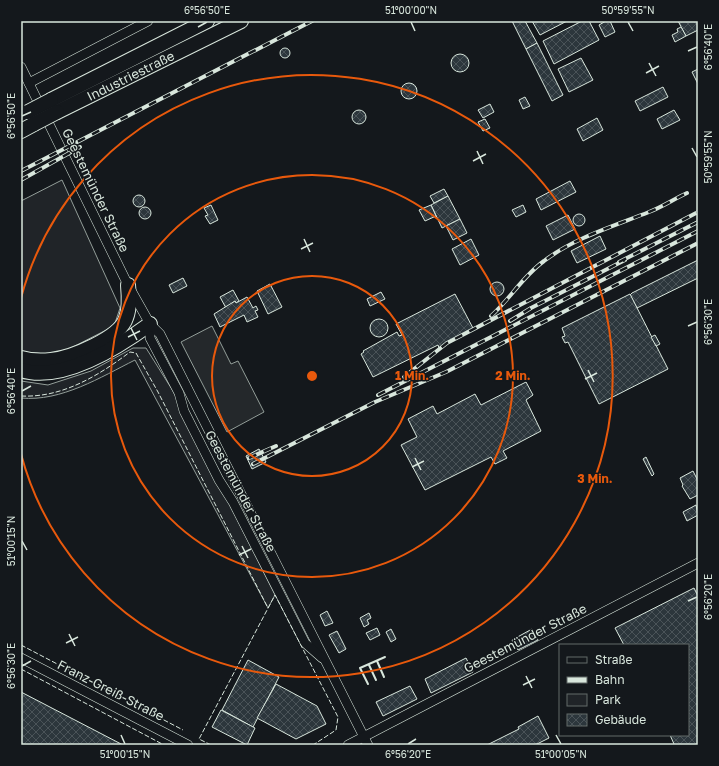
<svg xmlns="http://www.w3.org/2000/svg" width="719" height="766" viewBox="0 0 719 766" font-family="'Golos Text',sans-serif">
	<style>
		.green { fill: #202428; stroke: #939e99 }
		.parking { fill: #24282b; stroke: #939e99 }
		.building { fill: url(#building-cross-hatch); stroke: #d8e6dc }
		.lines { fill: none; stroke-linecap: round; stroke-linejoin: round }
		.minor-casing { stroke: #d8e6dc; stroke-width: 10 }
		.highway-casing { stroke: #d8e6dc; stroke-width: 16 }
		.minor { stroke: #14181c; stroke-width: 9 }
		.highway { stroke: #14181c; stroke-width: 14 }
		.rail-casing { stroke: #d8e6dc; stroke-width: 4 }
		.rail { stroke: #14181c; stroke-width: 2.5; stroke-dasharray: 8; stroke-linecap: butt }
		.highway-bridge-casing { stroke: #d8e6dc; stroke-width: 16; stroke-linecap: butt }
		.highway-bridge { stroke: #14181c; stroke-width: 14 }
		.fence { stroke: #d8e6dc; stroke-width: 1; stroke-dasharray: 5 2; stroke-linecap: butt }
		.wall { stroke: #d8e6dc; stroke-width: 2 }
		.ticks { fill: none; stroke: #d8e6dc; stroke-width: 1.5 }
		.ring { fill: none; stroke: #e8590c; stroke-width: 2 }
		.labels { text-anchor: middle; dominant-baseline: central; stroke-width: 3; stroke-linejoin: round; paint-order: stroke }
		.street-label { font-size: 13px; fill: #d8e6dc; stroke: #14181c }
		.centre { fill: #e8590c; stroke: #14181c; stroke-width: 2 }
		.ring-label { font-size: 12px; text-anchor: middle; font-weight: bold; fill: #e8590c; stroke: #14181c; stroke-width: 3; stroke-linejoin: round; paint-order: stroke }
		.neatline { fill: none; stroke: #d8e6dc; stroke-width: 1.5 }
		.ticks-label { font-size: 10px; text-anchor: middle; fill: #d8e6dc }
	</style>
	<defs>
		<pattern id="building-cross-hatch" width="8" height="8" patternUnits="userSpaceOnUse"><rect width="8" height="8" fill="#2c363c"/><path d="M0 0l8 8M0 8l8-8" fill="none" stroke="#4a5358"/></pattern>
	</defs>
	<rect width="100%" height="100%" fill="#14181c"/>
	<g class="green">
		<polygon points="62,180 120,308 114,326 69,349 47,354 23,352 21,351 21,201"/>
		<path d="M133,348h13l27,43 102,204 -7,13 -133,-248c-34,17 -74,42 -114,38v-17l27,4 43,-14z"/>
	</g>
	<polygon class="parking" points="212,326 231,364 238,361 264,412 227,432 181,342"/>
	<g class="building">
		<polygon points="512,21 525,21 537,43 526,49"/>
		<polygon points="532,21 567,21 540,35"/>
		<polygon points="582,21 589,21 599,40 554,64 543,41"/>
		<polygon points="606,21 610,21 615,32 605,37 599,25"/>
		<polygon points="678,21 698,21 698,30 686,36"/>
		<polygon points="681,27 686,36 675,42 672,35 678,32 677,29"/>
		<polygon points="537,43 563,95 552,101 526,49"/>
		<circle cx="285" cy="53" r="5"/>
		<circle cx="460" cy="63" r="9"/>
		<polygon points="581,58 593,80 569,92 558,69"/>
		<polygon points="698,69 698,84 692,72"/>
		<circle cx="409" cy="91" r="8"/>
		<polygon points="663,87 668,97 640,111 635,101"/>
		<polygon points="525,97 530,106 523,109 519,100"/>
		<polygon points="490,104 494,112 483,118 478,110"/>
		<circle cx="359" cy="117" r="7"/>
		<polygon points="674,110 680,120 662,129 657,119"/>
		<polygon points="597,118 603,130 583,141 577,129"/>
		<polygon points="485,119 490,128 483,131 478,122"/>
		<polygon points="570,181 576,192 541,210 536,199"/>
		<polygon points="444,189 448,196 434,203 430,196"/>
		<circle cx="139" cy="201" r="6"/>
		<polygon points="448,196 460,219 442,228 431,205"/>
		<polygon points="211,205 218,220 210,224 205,216 208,215 204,208"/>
		<polygon points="431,205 436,216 425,221 419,210"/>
		<polygon points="523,205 526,212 516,217 512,210"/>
		<circle cx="145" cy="213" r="6"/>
		<circle cx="579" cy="220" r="6"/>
		<polygon points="568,215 575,229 553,240 546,226"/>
		<polygon points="460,219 467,233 453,240 446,226"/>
		<polygon points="600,236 606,249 577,263 571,251"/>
		<polygon points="471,239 479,255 460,265 452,249"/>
		<polygon points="698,260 698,278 637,308 630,295 632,293"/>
		<polygon points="183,278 187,286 173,293 169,285"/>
		<circle cx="497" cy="289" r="7"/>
		<polygon points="270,284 282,307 268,314 257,291"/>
		<polygon points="233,290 239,301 236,303 235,301 226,308 220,297"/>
		<polygon points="381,292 385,299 370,306 367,299"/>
		<polygon points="455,294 474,330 439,348 438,345 373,377 361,354 364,352 363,351 397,332 399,336 402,335 396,324"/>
		<polygon points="630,294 668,369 599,404 568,342 565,343 562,337 565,336 562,328"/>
		<polygon points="247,297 253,308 256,306 258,310 255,311 258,317 247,322 244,315 220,327 214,314 235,301 236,303"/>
		<circle cx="379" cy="328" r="9"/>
		<polygon points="655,335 660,344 656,346 651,337"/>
		<polygon points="526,382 533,395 526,400 541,431 503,451 507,458 495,464 491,457 425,490 401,445 417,437 408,419 433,406 437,414 475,394 481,405"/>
		<polygon points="259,449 266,462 252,469 246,456"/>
		<polygon points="646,457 654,474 652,476 643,459"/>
		<polygon points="693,471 698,481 698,495 690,499 682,486 683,485 680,478"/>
		<polygon points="696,505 698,515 687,521 683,512"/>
		<polygon points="694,588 698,596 698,745 673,745 674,744 670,735 688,735 688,645 624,645 615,628"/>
		<polygon points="327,611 333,623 325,626 320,615"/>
		<polygon points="369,613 371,618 367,620 369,624 364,627 360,618"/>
		<polygon points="377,628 380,635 370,640 366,633"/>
		<polygon points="391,629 396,639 391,642 386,632"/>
		<polygon points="532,629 538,640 518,650 512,640"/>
		<polygon points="337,631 346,649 339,653 329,635"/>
		<polygon points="466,658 473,672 431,693 425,679"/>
		<polygon points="248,660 279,677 253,727 222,710"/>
		<polygon points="276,684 317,706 326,724 296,739 257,718"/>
		<polygon points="410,686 417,699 383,716 376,702"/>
		<polygon points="21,692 123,745 21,745"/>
		<polygon points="221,710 255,728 247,745 212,727"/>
		<polygon points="538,716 549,738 535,745 487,745 519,729 518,727"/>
	</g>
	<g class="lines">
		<defs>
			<g id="minor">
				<polyline points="21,67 128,285 150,324 160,334 368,745"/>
				<polyline points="29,83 148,21"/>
				<polyline points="150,324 150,338 179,393 184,411 219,480 233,502 305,643 322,658"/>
				<polyline points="21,658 188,745"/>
				<polyline points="348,745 698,563"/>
			</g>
			<g id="highway">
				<polyline points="51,100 207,21"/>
				<path id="s1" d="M57,112l184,-91"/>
				<polyline points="21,131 34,124"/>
				<path d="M21,358c10,3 20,3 30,2 20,-2 69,-22 75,-42 4,-10 3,-22 2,-33"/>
				<path d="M21,370c41,13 96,-22 129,-46"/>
			</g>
		</defs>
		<use href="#minor" class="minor-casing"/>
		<use href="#highway" class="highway-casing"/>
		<use href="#minor" class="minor"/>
		<use href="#highway" class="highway"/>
		<defs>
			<g id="rail">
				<polyline points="21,171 312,21"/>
				<polyline points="21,180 80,147"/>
				<polyline points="619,262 698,222"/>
				<path d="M491,316c19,-17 32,-40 53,-55 30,-23 70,-35 105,-49 13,-5 25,-13 38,-19"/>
				<polyline points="510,321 531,308 625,260"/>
				<polyline points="404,377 447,343 698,212"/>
				<polyline points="378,395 698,231"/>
				<polyline points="249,458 276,446"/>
				<polyline points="253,464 375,402 446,372 698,243"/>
			</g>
		</defs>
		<use href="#rail" class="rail-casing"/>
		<use href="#rail" class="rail"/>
		<defs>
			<g id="highway-bridge">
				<polyline points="28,112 51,100"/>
				<polyline points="34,124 57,112"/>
			</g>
		</defs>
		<use href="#highway-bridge" class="highway-bridge-casing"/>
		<use href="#highway-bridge" class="highway-bridge"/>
		<g class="fence">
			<path d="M21,396c41,2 77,-20 109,-44l6,1 22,39 110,216"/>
			<polyline points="21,645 183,730"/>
			<polyline points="21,669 164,745"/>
			<polyline points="211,745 199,739 275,595 338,717 336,730 313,745"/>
		</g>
		<g class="wall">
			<polyline points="377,661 384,677"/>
			<polyline points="369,665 376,680"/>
			<polyline points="368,684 360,668 385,657"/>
		</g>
	</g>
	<path class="ticks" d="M411,22l4,9M628,22l5,9M198,27l9,-5M688,51l9,-4M649,63l7,13M646,73l13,-7M22,116l9,-4M692,148l5,9M477,151l6,13M473,161l13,-7M304,239l6,13M301,249l12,-6M688,326l9,-4M131,328l6,12M128,337l12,-6M588,370l6,12M585,379l12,-6M22,391l9,-5M415,458l6,12M412,467l12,-6M22,541l5,9M242,546l6,12M239,555l12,-6M688,601l9,-4M69,634l6,12M66,643l12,-6M22,666l9,-5M526,676l6,12M523,685l12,-6M121,735l4,9M556,735l5,9M408,744l8,-5"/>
	<g class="ring">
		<circle cx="312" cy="376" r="100"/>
		<circle cx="312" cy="376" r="201"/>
		<path d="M21 298A301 301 0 1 1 21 454"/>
	</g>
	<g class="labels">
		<g class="street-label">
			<text stroke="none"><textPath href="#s1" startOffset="82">Industriestraße</textPath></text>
			<text transform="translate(96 190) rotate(64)">Geestemünder Straße</text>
			<text transform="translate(241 491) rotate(62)">Geestemünder Straße</text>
			<text transform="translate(525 638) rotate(-27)">Geestemünder Straße</text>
			<text transform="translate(111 690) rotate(27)">Franz-Greiß-Straße</text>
		</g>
	</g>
	<circle cx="312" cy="376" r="6" class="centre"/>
	<g class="ring-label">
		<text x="412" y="380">1 Min.</text>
		<text x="513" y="380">2 Min.</text>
		<text x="595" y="483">3 Min.</text>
	</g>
	<rect width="719" height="766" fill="none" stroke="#14181c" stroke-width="44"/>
	<rect x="559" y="644" width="130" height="92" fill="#14181c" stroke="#626a69"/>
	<rect x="567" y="657" width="20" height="6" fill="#14181c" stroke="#626a69"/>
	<text x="595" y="664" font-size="12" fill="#d8e6dc">Straße</text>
	<rect x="567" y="677" width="20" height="6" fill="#d8e6dc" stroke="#626a69"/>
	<text x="595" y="684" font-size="12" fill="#d8e6dc">Bahn</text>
	<rect x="567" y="694" width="20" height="12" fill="#202428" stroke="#626a69"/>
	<text x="595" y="704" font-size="12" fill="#d8e6dc">Park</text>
	<rect x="567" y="714" width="20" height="12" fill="url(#building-cross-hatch)" stroke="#626a69"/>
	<text x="595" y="724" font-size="12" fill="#d8e6dc">Gebäude</text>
	<rect x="22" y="22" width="675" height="722" class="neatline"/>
	<g class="ticks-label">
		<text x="207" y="14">6°56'50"E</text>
		<text x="411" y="14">51°00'00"N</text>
		<text x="628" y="14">50°59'55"N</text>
		<text transform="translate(708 47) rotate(-90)" y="4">6°56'40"E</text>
		<text transform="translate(11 116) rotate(-90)" y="4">6°56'50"E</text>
		<text transform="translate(708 157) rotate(-90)" y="4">50°59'55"N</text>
		<text transform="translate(708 322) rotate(-90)" y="4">6°56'30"E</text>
		<text transform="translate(11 391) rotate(-90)" y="4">6°56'40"E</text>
		<text transform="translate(11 541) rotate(-90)" y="4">51°00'15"N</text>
		<text transform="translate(708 597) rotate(-90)" y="4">6°56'20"E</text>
		<text transform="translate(11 666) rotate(-90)" y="4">6°56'30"E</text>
		<text x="125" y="758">51°00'15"N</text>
		<text x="408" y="758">6°56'20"E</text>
		<text x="561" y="758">51°00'05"N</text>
	</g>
</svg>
